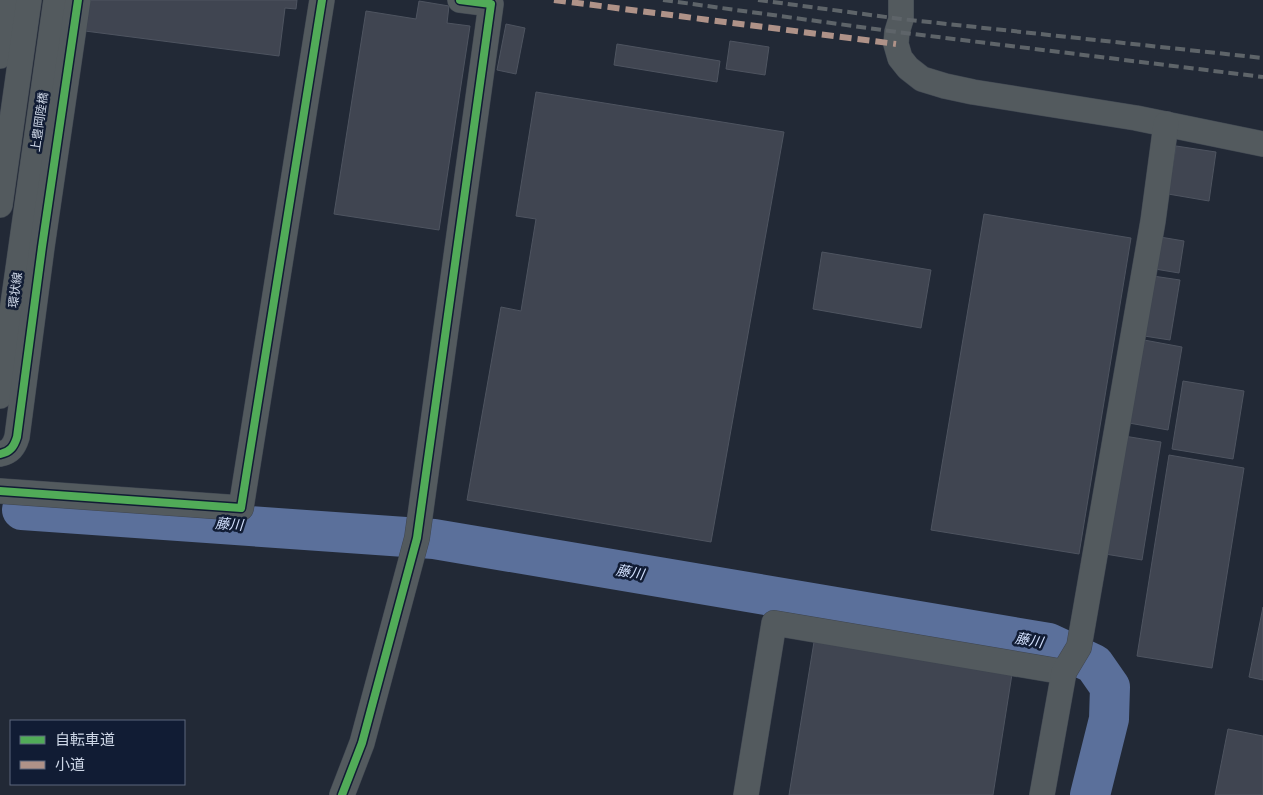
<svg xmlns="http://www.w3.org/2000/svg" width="1263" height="795" viewBox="0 0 1263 795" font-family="'IBM Plex Serif','Noto Sans JP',serif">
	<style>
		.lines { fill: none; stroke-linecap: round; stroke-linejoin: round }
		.river { stroke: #5b709b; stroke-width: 40 }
		.building { fill: #404551; stroke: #4e5460 }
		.minor-casing { stroke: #3f4651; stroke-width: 26 }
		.minor { stroke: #535a5e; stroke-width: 25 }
		.rail { stroke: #5e6469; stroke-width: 4; stroke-dasharray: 10 5; stroke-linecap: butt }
		.quiet { stroke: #af9288; stroke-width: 6; stroke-dasharray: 12 6; stroke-linecap: butt }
		.cycleway-casing { stroke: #111c34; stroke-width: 11 }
		.cycleway { stroke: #51ab58; stroke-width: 8 }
		.labels { text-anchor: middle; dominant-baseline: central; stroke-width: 5; stroke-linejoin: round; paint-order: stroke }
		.street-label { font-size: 12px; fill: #ced7e7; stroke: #111c34 }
		.water-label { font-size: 14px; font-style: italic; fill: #d4e2ff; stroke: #111c34 }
	</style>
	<rect width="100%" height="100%" fill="#222936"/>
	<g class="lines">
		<polyline class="river" points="22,510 434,539 1049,643 1094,664 1110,687 1109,719 1090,795"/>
	</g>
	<g class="building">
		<polygon points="89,0 297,0 296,9 285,8 279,56 85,31"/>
		<polygon points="419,1 449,6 447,23 470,26 439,230 334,214 366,11 416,19"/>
		<polygon points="506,24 525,28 516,74 497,70"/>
		<polygon points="730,41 769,47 765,75 726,69"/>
		<polygon points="617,44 720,61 717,82 614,65"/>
		<polygon points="536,92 784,132 711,542 467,500 501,307 521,311 536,219 516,216"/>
		<polygon points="1176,146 1216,152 1209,201 1168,194"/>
		<polygon points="984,214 1131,238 1079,554 931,530"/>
		<polygon points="1160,237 1184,241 1179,273 1155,269"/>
		<polygon points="822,252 931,270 921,328 813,309"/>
		<polygon points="1153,276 1180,280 1170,340 1144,336"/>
		<polygon points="1144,340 1182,347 1168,430 1129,423"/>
		<polygon points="1183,381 1244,391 1233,459 1172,449"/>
		<polygon points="1124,436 1161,442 1142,560 1105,554"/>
		<polygon points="1169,455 1244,468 1212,668 1137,656"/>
		<polygon points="1263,607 1263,680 1249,677"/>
		<polygon points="814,642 1012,674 993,795 789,795"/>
		<polygon points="1228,729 1263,736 1263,795 1215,795"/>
	</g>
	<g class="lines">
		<defs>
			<g id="minor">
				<polyline points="901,0 901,19 897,32 896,44 900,58 908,68 922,79 945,86 973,92 1136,118 1263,144"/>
				<polyline points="0,56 8,0"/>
				<polyline points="0,205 29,0"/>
				<polyline points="0,396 56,0"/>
				<path d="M0,454c10,-2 14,-7 17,-17l25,-190 36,-247"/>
				<polyline points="0,491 241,508 322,0"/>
				<polyline points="342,795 362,743 417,538 491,4 460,0"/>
				<polyline points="746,795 774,623 1064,672"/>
				<polyline points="1042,795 1064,672 1079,647 1153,221 1166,124"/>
			</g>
		</defs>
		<use href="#minor" class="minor-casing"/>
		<use href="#minor" class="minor"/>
		<g class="rail">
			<polyline points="663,0 897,32 1263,77"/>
			<polyline points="758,0 901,19 1263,58"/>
		</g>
		<polyline class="quiet" points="554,0 896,44"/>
		<defs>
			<g id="cycleway">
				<path d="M0,454c10,-2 14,-7 17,-17l25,-190 36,-247"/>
				<polyline points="0,491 241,508 322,0"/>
				<polyline points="342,795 362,743 417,538 491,4 460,0"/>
			</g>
		</defs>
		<use href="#cycleway" class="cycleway-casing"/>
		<use href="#cycleway" class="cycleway"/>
	</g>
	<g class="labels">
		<g class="street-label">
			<text transform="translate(39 122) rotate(-82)">上豊岡陸橋</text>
			<text transform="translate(15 290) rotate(-82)">環状線</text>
		</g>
		<g class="water-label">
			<text transform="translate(229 524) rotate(4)">藤川</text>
			<text transform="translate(630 572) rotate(10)">藤川</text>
			<text transform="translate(1029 640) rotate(10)">藤川</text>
		</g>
	</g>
	<rect x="10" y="720" width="175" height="65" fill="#111c34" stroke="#5d677c"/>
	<rect x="20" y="736" width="25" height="8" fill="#51ab58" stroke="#5d677c"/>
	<text x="55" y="745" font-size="15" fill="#ced7e7">自転車道</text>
	<rect x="20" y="761" width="25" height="8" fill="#af9288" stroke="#5d677c"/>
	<text x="55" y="770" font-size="15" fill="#ced7e7">小道</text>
</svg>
